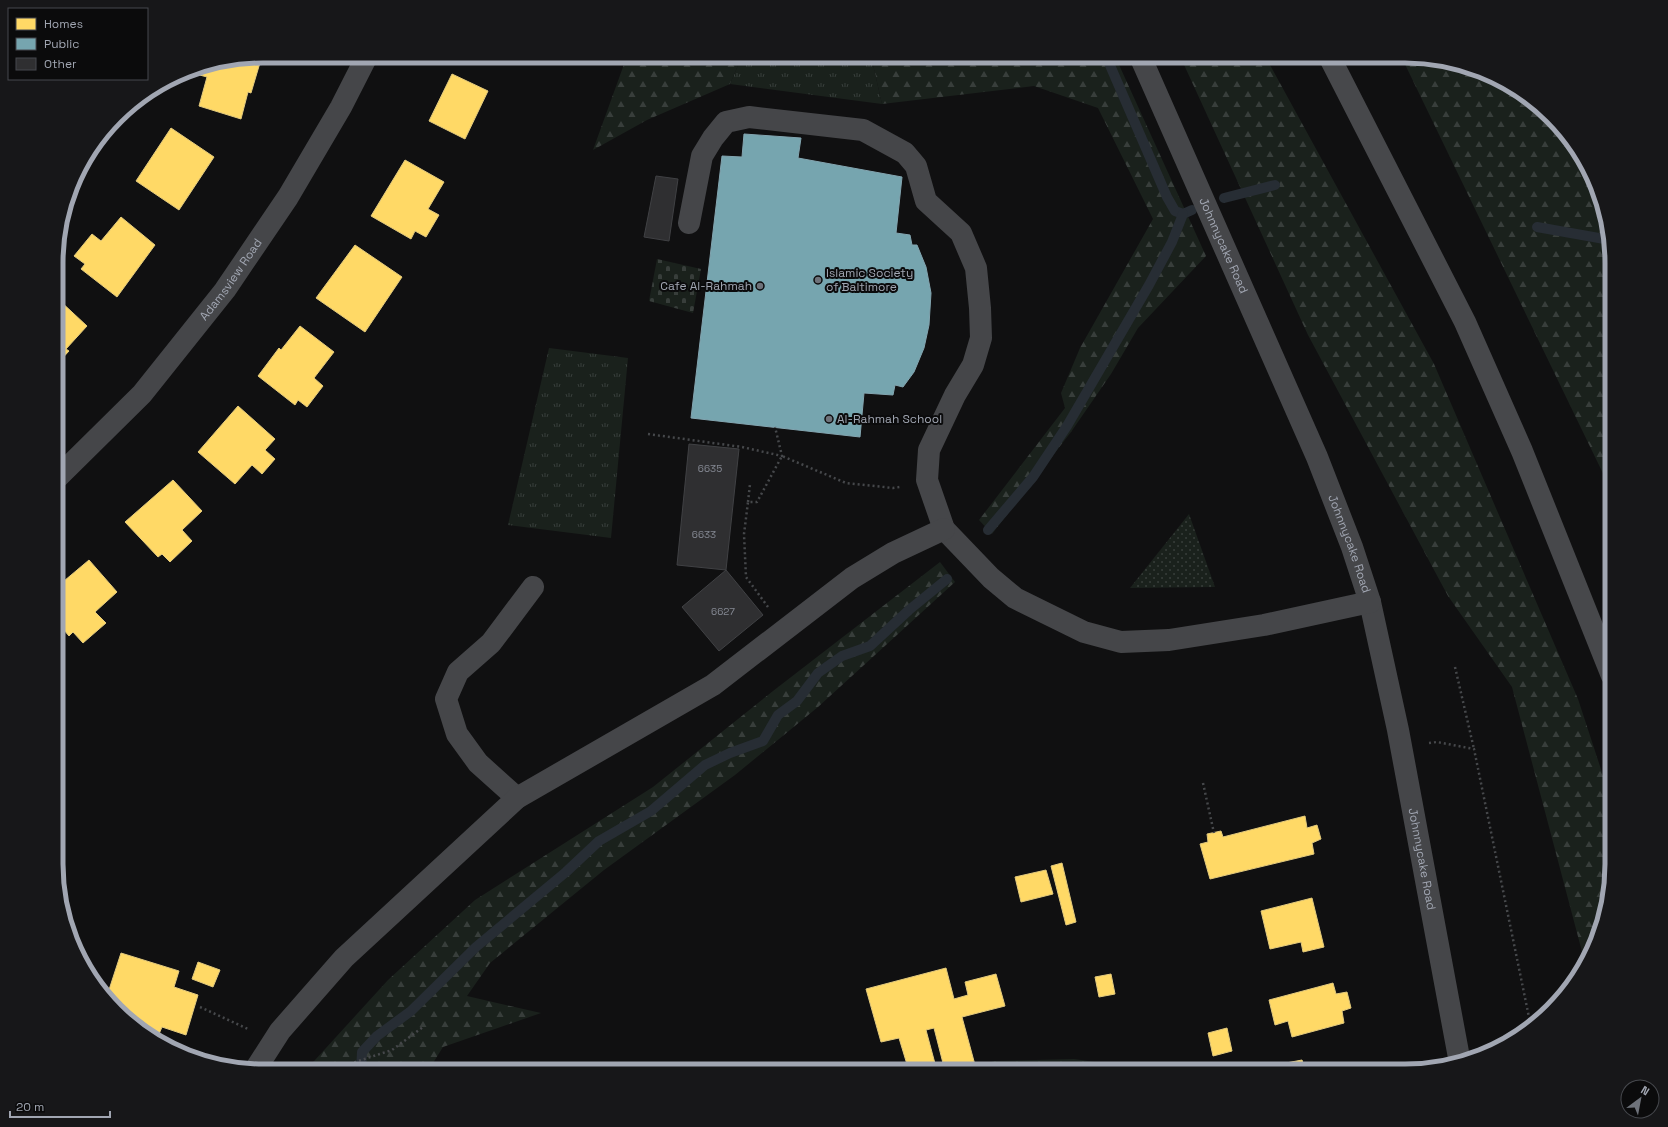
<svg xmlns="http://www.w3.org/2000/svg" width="1668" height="1127" viewBox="0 0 1668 1127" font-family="'Space Grotesk',sans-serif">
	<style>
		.grass { fill: url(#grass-dots) }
		.forest { fill: url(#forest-firs) }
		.cemetery { fill: url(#cemetery-stones) }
		.park { fill: url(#park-tufts) }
		.homes { fill: #ffd966; stroke: #e3ca7d }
		.public { fill: #76a5af; stroke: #83a5b0 }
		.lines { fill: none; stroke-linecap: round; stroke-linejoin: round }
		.stream { stroke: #272d34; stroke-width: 10 }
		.building { fill: #2f2f31; stroke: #404144 }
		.path { stroke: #46484b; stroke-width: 2.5; stroke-dasharray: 2 3; stroke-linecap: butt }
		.minor { stroke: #454649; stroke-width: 22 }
		.highway { stroke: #47484b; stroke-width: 22 }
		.poi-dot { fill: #6e727a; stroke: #0b0b0c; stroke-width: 1.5 }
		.labels { text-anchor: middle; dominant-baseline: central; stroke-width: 4; stroke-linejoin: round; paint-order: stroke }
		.number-label { font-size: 10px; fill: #848892 }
		.street-label { font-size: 12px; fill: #a1a6b2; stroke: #0b0b0c }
		.poi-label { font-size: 12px; fill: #a1a6b2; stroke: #0b0b0c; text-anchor: start }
		.rim { fill: none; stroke: #a1a6b2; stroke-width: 5 }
	</style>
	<defs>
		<pattern id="grass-dots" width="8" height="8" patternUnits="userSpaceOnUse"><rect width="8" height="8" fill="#1a211c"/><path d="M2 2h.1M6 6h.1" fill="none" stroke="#383e3b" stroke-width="1.8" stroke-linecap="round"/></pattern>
		<pattern id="forest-firs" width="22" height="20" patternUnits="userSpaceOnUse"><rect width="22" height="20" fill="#1a211c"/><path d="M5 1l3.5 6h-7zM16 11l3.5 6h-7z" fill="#383e3b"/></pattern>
		<pattern id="cemetery-stones" width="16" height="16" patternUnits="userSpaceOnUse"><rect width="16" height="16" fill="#1a211c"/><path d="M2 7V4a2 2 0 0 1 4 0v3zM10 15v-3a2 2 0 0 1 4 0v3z" fill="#383e3b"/></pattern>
		<pattern id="park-tufts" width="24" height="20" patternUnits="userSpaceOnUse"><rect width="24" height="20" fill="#1a211c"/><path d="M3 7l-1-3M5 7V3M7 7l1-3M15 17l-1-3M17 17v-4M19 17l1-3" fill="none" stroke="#383e3b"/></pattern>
	</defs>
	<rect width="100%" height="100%" fill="#101011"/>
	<polygon class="grass" points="1189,514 1215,587 1130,588"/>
	<g class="forest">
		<polygon points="627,56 742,56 730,84 647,120 593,150"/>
		<polygon points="871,56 1115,56 1206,256 1138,328 1111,374 1071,432 992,534 979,520 1065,408 1061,393 1080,348 1153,219 1098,108 1034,86 882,104"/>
		<polygon points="1180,56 1265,56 1434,364 1578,699 1612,803 1612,877 1601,930 1585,963 1512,687 1448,596 1308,335"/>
		<polygon points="1401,56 1471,67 1520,91 1560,126 1584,160 1605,209 1612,250 1612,492"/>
		<polygon points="940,562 955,582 818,707 735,775 604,870 490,963 467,996 541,1013 443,1047 428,1071 305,1071 388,980 475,900 653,787 773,691"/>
		<polygon points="1074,1059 1157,1071 967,1071 994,1061"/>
	</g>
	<polygon class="cemetery" points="657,259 701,269 693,313 649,301"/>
	<g class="park">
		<polygon points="742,56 871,56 882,104 730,84"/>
		<polygon points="549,348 628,358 611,538 508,525"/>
	</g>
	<g class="homes">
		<polygon points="262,56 251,93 248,92 241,119 199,106 207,77 196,74 198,69"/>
		<polygon points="452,74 488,91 465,139 429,121"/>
		<polygon points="171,128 214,157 179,210 136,181"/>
		<polygon points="405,160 444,182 428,209 439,215 426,237 415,231 411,239 371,216"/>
		<polygon points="121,217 155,245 117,297 81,269 85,264 74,256 92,234 101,241"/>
		<polygon points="355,245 402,277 365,332 316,298"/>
		<polygon points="58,299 87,326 66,349 69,351 58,363"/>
		<polygon points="300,326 334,352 314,378 323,386 307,407 298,400 295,405 258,376 279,348 281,350"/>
		<polygon points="238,406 275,439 265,450 275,459 262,474 252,465 235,484 198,452"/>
		<polygon points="173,480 202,511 182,530 192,541 170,562 162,554 158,557 125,522"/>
		<polygon points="89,560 117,592 95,612 106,623 83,643 73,632 69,636 58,623 58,586"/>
		<polygon points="1305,816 1307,828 1317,825 1321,839 1312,843 1314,854 1210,879 1200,844 1208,842 1207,834 1221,831 1223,837"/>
		<polygon points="1062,863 1076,922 1066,925 1051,866"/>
		<polygon points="1046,870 1053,894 1021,902 1015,877"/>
		<polygon points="1312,898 1324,947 1303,952 1301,942 1270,949 1261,911"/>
		<polygon points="121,953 179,971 174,987 198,995 186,1035 162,1027 159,1034 138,1027 108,1001 106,999"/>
		<polygon points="198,962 220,970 213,987 192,979"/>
		<polygon points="946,968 954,999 968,995 965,982 996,974 1005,1006 962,1017 975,1065 955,1071 945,1071 934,1028 926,1030 937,1071 909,1071 899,1038 881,1042 866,989"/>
		<polygon points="1111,974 1115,994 1099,997 1095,977"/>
		<polygon points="1333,983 1336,994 1347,992 1351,1008 1342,1011 1344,1023 1292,1037 1288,1021 1275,1025 1269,1000"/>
		<polygon points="1227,1028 1232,1051 1213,1056 1208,1033"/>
		<polygon points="1302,1060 1306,1071 1249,1070"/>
		<polygon points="1332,1065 1334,1071 1307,1071"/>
	</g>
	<polygon class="public" points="744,134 801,138 798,158 902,177 896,233 910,235 912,245 917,245 926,267 931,293 929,325 924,348 914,372 903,387 895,385 893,395 864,393 860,437 691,418 722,156 742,157"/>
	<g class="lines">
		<g class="stream">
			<polyline points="1106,56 1167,197 1175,211 1183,214 1192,210"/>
			<polyline points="1224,198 1275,185"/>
			<polyline points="1537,227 1610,240"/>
			<polyline points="988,530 1033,477 1067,426 1149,285 1172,242 1183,214"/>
			<polyline points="361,1071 362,1052 377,1036 411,1011 476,947 566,872 599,841 651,811 705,765 730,753 763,741 778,715 797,701 818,673 842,656 870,646 909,610 947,579"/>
		</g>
	</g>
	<g class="building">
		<polygon points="656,176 678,179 669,241 644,237"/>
		<polygon points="689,444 739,449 726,570 677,565"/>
		<polygon points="726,570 763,615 719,651 682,607"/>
	</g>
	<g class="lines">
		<g class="path">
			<polyline points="648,434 742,447 782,456 775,427"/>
			<polyline points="748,502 750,484"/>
			<polyline points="768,607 746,577 744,534 748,502 757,502 782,456 846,483 893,488 900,487"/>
			<polyline points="1455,667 1474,749"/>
			<polyline points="1429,743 1437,742 1474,749 1531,1027"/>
			<polyline points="1203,783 1214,833"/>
			<polyline points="200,1007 248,1029"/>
			<polyline points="337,1071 340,1067 392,1050 423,1027"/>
		</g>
		<g class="minor">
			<path id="s1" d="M1140,56l177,401 35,90 18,55 28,128 62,333"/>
			<polyline points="689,223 702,156 713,138 726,122 749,117 863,130 905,153 916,166 926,201 961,233 976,268 980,308 981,338 973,365 955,395 929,450 927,480 944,529 991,578 1015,598 1084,632 1121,642 1169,640 1264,625 1370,602"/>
			<path id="s2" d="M58,477l84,-83 83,-104 63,-93 53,-90 26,-51"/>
			<polyline points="517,798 478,763 457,734 446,699 458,672 491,643 533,587"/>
			<polyline points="255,1070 280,1031 344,958 517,798 713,685 852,578 893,553 944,529"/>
		</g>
		<polyline class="highway" points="1329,56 1465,322 1522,451 1612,676"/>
	</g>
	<g class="poi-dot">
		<circle cx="818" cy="280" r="4"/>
		<circle cx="760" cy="286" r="4"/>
		<circle cx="829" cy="419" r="4"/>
	</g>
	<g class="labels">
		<g class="number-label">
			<text x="710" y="468">6635</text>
			<text x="704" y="534">6633</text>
			<text x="723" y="611">6627</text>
		</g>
		<g class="street-label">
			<text stroke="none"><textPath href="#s1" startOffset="207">Johnnycake Road</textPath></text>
			<text stroke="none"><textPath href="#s2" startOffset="263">Adamsview Road</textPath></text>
			<text stroke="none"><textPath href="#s1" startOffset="531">Johnnycake Road</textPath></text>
			<text stroke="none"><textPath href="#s1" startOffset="855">Johnnycake Road</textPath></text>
		</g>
		<g class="poi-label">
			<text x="826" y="273">Islamic Society<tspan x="826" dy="14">of Baltimore</tspan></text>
			<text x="752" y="286" text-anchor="end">Cafe Al-Rahmah</text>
			<text x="837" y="419">Al-Rahmah School</text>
		</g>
	</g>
	<path d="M0 0H1668V1127H0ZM263 63H1405A200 200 0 0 1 1605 263V864A200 200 0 0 1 1405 1064H263A200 200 0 0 1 63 864V263A200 200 0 0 1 263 63Z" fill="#171719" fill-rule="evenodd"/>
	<path class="rim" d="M263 63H1405A200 200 0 0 1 1605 263V864A200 200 0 0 1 1405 1064H263A200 200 0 0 1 63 864V263A200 200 0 0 1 263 63Z"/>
	<rect x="8" y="8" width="140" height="72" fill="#0b0b0c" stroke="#47494e"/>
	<rect x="16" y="18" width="20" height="12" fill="#ffd966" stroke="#47494e"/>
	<text x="44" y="28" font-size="12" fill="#a1a6b2">Homes</text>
	<rect x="16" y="38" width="20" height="12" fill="#76a5af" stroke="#47494e"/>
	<text x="44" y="48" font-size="12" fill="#a1a6b2">Public</text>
	<rect x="16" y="58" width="20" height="12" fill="#2f2f31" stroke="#47494e"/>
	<text x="44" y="68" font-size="12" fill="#a1a6b2">Other</text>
	<g transform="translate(1640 1099) rotate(32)"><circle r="19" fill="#0b0b0c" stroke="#47494e"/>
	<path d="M0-3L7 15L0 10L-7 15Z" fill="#6e727a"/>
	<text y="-6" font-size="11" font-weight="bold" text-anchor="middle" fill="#a1a6b2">N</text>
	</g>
	<path d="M10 1111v6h100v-6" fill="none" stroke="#a1a6b2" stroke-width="2"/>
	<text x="16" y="1111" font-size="12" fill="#a1a6b2" stroke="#0b0b0c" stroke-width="3" paint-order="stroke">20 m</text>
</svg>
